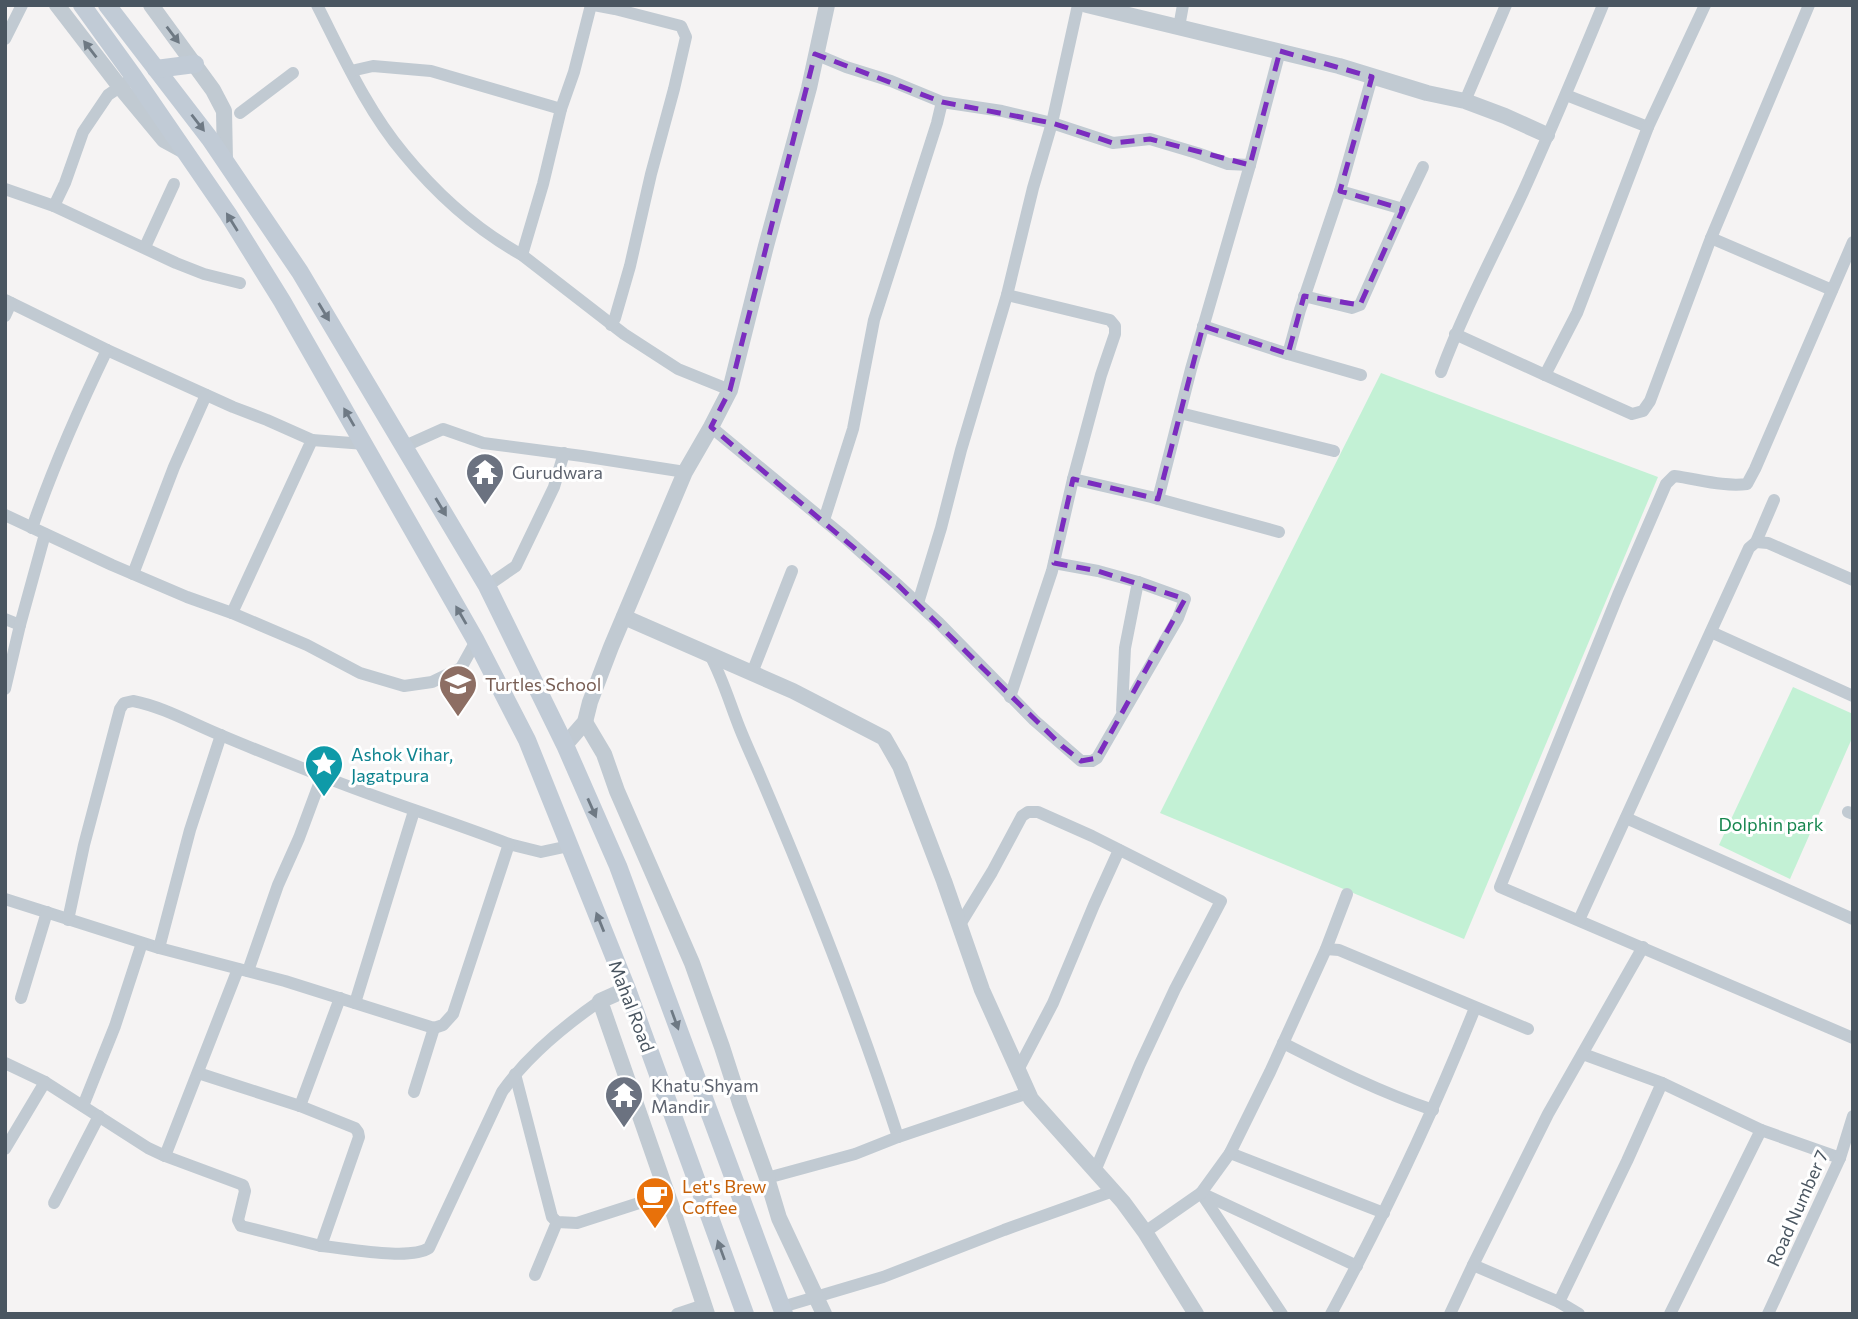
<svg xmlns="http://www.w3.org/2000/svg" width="1858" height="1319" viewBox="0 0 1858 1319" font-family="Commissioner,sans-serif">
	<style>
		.green { fill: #c3f1d5 }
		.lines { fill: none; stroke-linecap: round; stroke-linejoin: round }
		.minor { stroke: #c1cad2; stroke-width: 12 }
		.tertiary { stroke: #c1cad2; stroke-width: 16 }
		.secondary { stroke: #c1cbd6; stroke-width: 18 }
		.oneway { fill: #6e7983 }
		.oneway2 { fill: #6e7984 }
		.marked { fill: none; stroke: #7b2cbf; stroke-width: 5; stroke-dasharray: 14 9; stroke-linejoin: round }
		.labels { text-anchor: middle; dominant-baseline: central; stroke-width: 6; stroke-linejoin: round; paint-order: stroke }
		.worship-label { font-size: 18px; fill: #5b616d; stroke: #fff; text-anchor: start }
		.education-label { font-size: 18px; fill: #785e54; stroke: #fff; text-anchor: start }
		.culture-label { font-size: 18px; fill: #0d838f; stroke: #fff; text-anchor: start }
		.park-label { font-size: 18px; fill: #17864f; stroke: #fff }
		.street-label { font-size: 18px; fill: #4a5661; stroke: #fff }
		.food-label { font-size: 18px; fill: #c56008; stroke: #fff; text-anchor: start }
	</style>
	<rect width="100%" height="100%" fill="#f5f3f3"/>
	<g class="green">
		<polygon points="1381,373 1658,477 1464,939 1160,813"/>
		<polygon points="1793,687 1853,714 1853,736 1790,879 1719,845"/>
	</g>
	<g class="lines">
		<g class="minor">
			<path d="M317,5c26,51 50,105 87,149 32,39 73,76 118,101l102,79 54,35 52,21"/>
			<polyline points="594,5 615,9 681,26 686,37 674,89 651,174 630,266 615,318 611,325"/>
			<polyline points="1179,27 1183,5"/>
			<polyline points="5,39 22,5"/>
			<polyline points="815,54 846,67 891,81 942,102 1002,111 1052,123 1113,143 1150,139 1197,153 1228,164 1250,165"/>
			<polyline points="351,71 373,66 431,71 561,109"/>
			<polyline points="1566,95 1648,127"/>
			<polyline points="1465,101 1506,5"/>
			<polyline points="240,113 293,73"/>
			<polyline points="5,189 54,206 176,263 204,274 240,283"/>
			<polyline points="54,206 65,183 83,132 108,95 127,82"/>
			<polyline points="1403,209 1423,167"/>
			<polyline points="1711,238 1832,290"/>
			<path d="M1853,242l-98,227 -8,15c-24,3 -49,-5 -73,-8l-8,8 -48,111 -118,292 353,151"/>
			<polyline points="145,247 174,184"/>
			<polyline points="522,255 543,184 561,109 574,72 591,5"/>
			<polyline points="1007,295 1110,320 1115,326 1115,334 1101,375 1073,479 1052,571 1010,697"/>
			<polyline points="1304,296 1352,308 1360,305 1403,209 1340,191"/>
			<polyline points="5,300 107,350 233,407 267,420 312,440 232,613"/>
			<polyline points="5,316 11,303"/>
			<polyline points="1203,326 1288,354 1361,375"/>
			<polyline points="1455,334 1545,375 1577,313 1648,127 1705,5"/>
			<polyline points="1288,354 1300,310 1340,191 1372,77"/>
			<path d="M1441,372c23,-62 54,-120 82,-180 28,-62 54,-124 80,-187"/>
			<polyline points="1545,375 1632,414 1643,411 1650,401 1711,238 1809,5"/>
			<polyline points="1180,413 1334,451"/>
			<polyline points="711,427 843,536 899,586 939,623 1034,720 1081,761 1092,761 1097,758 1178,618 1185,599 1138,582 1098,571 1054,563"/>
			<polyline points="312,440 365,444"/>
			<polyline points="405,446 443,429 483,443 582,456 685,472"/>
			<polyline points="1073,479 1151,497 1279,532"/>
			<polyline points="1158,499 1191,369 1250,165 1280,51"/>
			<polyline points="5,515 112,565 187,597 232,613 307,645 360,673 404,686 432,682 461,668 476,641"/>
			<polyline points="824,520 853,429 874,320 937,123 942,102"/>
			<path d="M32,528c21,-61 47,-120 75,-178"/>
			<polyline points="1756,542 1774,500"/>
			<polyline points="133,574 174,467 206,395"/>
			<polyline points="487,586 516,566 554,487 564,453"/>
			<polyline points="918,603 941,528 961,450 1007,295 1033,188 1052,123 1078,5"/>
			<polyline points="5,619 20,625"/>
			<polyline points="1711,632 1853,696"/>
			<path d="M710,655c13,24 20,49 30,74 6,15 13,30 19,44 51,119 99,240 139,364"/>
			<polyline points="752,673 792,571"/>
			<polyline points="5,689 20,625 45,534"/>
			<polyline points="1122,710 1125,648 1138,582"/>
			<polyline points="1848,812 1853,814"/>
			<polyline points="1626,818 1853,919"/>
			<polyline points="5,899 159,948 285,981 434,1028 443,1025 453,1014 509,844 541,852 569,846"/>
			<path d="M68,920l16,-75 36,-136 4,-6 9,-2c31,6 60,23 90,35 33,14 66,27 99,40 62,25 125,44 187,68"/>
			<polyline points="1579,920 1749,548 1756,542 1768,543 1853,580"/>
			<polyline points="959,926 992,872 1022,816 1028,812 1038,812 1092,836 1221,901 1175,989 1140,1064 1095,1171"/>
			<polyline points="159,948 190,830 221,735"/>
			<polyline points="1326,949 1339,950 1528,1029"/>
			<polyline points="248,971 278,885 299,838 322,776"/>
			<polyline points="21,998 47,912"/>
			<polyline points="355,1003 414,811"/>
			<path d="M1283,1043c49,25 97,49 150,67"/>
			<polyline points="1583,1054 1662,1083 1761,1130 1840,1158"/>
			<polyline points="5,1063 45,1082 148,1148 165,1156 238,969"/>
			<polyline points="1018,1070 1053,1003 1094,905 1119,850"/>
			<polyline points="515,1074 552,1217 557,1222 577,1223 667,1194"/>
			<polyline points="414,1092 434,1028"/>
			<polyline points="83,1106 115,1026 142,943"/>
			<polyline points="300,1106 340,998"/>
			<polyline points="5,1149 45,1082"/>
			<polyline points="1230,1153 1384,1213"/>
			<polyline points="165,1156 243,1185 245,1191 238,1220 241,1226 321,1246 359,1137 358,1132 355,1128 300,1106 198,1073"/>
			<polyline points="767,1178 855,1154 898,1137 1028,1093"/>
			<polyline points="1201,1193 1357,1266"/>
			<polyline points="1201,1193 1282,1314"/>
			<polyline points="54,1203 99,1116"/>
			<polyline points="1145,1232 1201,1193 1230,1153 1270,1072 1326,949 1347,894"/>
			<path d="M321,1246c24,2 89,15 108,2l73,-156c25,-36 62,-66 98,-91"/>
			<polyline points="1473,1265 1559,1302"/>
			<polyline points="535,1275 557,1222"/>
			<polyline points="782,1307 883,1277 1004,1230 1113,1191"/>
			<polyline points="677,1314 704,1305"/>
			<path d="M1331,1314c54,-100 102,-201 144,-306"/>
			<polyline points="1450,1314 1473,1265 1548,1114 1643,947"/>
			<polyline points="1579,1314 1559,1302 1627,1161 1662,1083"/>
			<polyline points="1670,1314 1761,1130"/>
			<polyline points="1768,1314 1840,1158 1853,1116"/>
		</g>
		<g class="tertiary">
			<polyline points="57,5 120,87 164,140 186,152"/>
			<polyline points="151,5 213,90 224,111 225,161"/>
			<polyline points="1087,5 1339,66 1427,93 1465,101 1505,116 1547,135"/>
			<polyline points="624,617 793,691 884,738 900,766 944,881 982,990 1031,1099 1123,1202 1145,1232 1196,1314"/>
			<polyline points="585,722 604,754 617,791 692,963 722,1047 740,1103 767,1178 779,1218 824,1314"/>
			<polyline points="565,745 585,722 590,702 611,647 685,472 711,427 730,390 766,246 809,88 827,5"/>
			<polyline points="627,989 600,1001 671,1205 707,1314"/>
		</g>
		<g class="secondary">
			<polyline points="82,5 134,77 228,214 282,301 476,641 527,740 627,989 745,1314"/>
			<polyline points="107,5 210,139 300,272 487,586 565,745 618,866 784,1314"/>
			<polyline points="156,69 195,64"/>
		</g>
	</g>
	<defs><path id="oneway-solid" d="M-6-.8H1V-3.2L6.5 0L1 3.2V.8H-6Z" transform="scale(1.75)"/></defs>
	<g class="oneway">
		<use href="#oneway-solid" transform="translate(173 35) rotate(53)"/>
		<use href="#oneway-solid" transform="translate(90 49) rotate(-128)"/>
	</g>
	<g class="oneway2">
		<use href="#oneway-solid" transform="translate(198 123) rotate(52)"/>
		<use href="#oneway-solid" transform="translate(232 222) rotate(-122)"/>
		<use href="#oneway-solid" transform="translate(324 312) rotate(59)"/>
		<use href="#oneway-solid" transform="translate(349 417) rotate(-120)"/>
		<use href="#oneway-solid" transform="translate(441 507) rotate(59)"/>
		<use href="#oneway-solid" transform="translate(461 615) rotate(-120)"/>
		<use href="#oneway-solid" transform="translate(592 808) rotate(66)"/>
		<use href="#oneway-solid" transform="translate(600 922) rotate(-112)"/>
		<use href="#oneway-solid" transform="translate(675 1020) rotate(70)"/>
		<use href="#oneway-solid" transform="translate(721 1250) rotate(-110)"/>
	</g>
	<path class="marked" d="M1280,51l92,26 -32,114 63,18 -43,96 -56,-9 -16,58 -85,-28 -45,173 -85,-20 -19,84 44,8 87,28 -88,159 -16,3 -19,-15 -163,-160 -188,-159 19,-37 85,-336 127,48 110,21 61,20 37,-4 100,26z"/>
	<defs>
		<symbol id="temple-pin" viewBox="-11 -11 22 30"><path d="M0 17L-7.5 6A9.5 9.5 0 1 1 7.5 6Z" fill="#6b7280" stroke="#fff"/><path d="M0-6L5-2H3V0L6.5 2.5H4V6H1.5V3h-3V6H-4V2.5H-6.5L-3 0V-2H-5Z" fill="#fff"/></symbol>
		<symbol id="school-pin" viewBox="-11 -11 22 30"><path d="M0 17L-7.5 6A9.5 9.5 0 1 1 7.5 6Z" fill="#8d6e63" stroke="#fff"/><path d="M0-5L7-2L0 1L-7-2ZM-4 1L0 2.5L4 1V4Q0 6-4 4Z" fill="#fff"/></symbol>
		<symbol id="sight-pin" viewBox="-11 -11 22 30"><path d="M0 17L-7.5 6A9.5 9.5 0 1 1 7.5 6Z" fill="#0f9aa8" stroke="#fff"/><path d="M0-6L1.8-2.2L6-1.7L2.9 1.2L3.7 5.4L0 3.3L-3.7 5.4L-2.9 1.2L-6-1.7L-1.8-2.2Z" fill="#fff"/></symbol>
		<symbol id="cafe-pin" viewBox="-11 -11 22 30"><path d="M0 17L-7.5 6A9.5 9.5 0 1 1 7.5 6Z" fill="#e8710a" stroke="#fff"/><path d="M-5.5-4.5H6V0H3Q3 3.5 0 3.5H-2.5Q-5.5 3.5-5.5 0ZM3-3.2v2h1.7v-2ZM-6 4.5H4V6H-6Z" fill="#fff"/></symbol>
	</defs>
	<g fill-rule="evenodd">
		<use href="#temple-pin" x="463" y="450" width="44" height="60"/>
		<use href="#school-pin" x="436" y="662" width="44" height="60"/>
		<use href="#sight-pin" x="302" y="742" width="44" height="60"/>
		<use href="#temple-pin" x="602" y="1073" width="44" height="60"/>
		<use href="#cafe-pin" x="633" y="1174" width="44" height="60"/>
	</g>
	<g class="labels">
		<g class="worship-label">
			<text x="512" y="472">Gurudwara</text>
			<text x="651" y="1085">Khatu Shyam<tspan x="651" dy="21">Mandir</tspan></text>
		</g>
		<g class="education-label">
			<text x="485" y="684">Turtles School</text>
		</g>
		<g class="culture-label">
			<text x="351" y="754">Ashok Vihar,<tspan x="351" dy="21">Jagatpura</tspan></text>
		</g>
		<g class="park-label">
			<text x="1771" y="824">Dolphin park</text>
		</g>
		<g class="street-label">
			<text transform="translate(632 1006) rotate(69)">Mahal Road</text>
			<text transform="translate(1797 1208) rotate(-66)">Road Number 7</text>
		</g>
		<g class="food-label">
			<text x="682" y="1186">Let's Brew<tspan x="682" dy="21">Coffee</tspan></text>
		</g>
	</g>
	<rect width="1858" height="1319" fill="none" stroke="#4a5661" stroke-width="14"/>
</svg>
